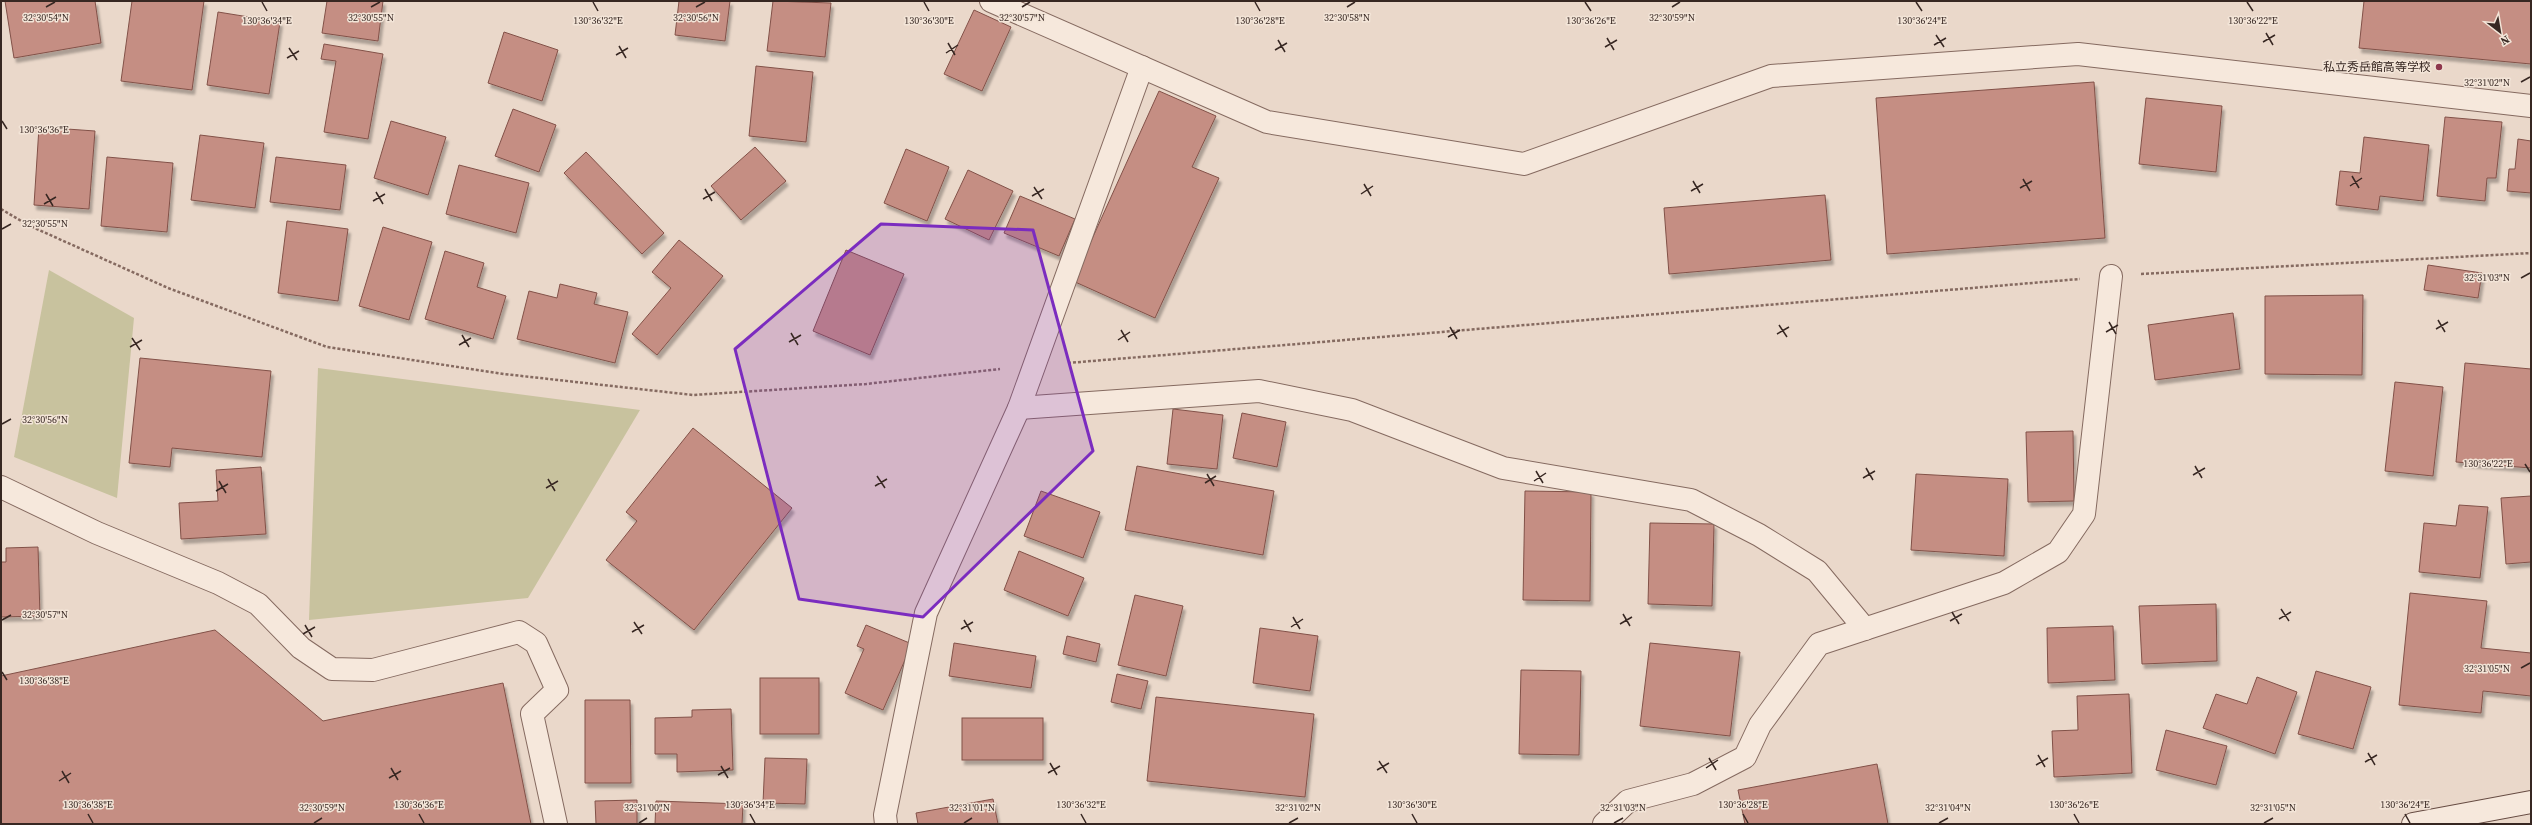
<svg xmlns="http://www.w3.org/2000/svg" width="2532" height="825" viewBox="0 0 2532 825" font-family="'Source Serif 4','Noto Sans JP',serif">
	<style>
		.green { fill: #c8c29e }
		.building { fill: #c58e83; stroke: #825148; filter: url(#shadow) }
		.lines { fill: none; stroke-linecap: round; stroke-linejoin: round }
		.street-casing { stroke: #856a60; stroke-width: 24 }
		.secondary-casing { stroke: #674c43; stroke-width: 24 }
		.path { stroke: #856a60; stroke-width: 2.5; stroke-dasharray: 3 2; stroke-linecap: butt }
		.street { stroke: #f6e8dc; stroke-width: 22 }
		.secondary { stroke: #f6e8dc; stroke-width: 22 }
		.marked { fill: #7b2cbf; fill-opacity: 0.2; stroke: #7b2cbf; stroke-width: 3; stroke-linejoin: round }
		.ticks { fill: none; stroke: #372722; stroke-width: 1.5 }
		.poi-dot { fill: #8e364c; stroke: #f3e5d8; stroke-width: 1.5 }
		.labels { text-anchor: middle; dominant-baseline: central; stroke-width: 3; stroke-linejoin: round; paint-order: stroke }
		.poi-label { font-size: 12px; fill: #372722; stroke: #f3e5d8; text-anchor: end }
		.ticks-label { font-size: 10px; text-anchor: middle; fill: #372722; stroke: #f3e5d8; stroke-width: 3; stroke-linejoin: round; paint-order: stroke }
	</style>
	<defs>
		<filter id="shadow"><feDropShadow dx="2.5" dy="4.5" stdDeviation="1" flood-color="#0004"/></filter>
	</defs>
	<rect width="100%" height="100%" fill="#ead8ca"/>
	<g class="green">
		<polygon points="49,270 134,318 117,498 14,457"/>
		<polygon points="318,368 640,410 528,598 309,620"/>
	</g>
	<g class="building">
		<polygon points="5,1 95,1 101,43 14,58"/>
		<polygon points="132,1 204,1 192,90 121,81"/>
		<polygon points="327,1 383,1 378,41 322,33"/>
		<polygon points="679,1 730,1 725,41 675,35"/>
		<polygon points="773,1 831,3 825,57 767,51"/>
		<polygon points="2364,1 2531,1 2531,64 2359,48"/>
		<polygon points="974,10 1011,27 982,91 944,74"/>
		<polygon points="218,12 280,22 269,94 207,85"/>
		<polygon points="504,32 558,50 542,101 488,83"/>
		<polygon points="324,44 383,54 368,139 324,132 336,61 321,59"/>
		<polygon points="756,66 813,72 806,142 749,136"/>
		<polygon points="2094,82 2105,238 1887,254 1876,98"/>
		<polygon points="1159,91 1216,116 1192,167 1219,178 1155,318 1073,281"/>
		<polygon points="2146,98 2222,106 2216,172 2139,164"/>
		<polygon points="513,109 556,125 539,172 495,156"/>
		<polygon points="2445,117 2502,122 2496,178 2487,178 2485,201 2437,196"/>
		<polygon points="391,121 446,137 428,195 374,178"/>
		<polygon points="39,127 95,131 89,209 34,205"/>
		<polygon points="200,135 264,143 255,208 191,200"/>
		<polygon points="2364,137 2429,145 2423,201 2380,196 2378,210 2336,205 2340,171 2360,173"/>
		<polygon points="2518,139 2531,141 2531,193 2507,191 2509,169 2515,169"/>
		<polygon points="755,147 786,181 741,220 711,186"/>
		<polygon points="906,149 949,167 927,221 884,203"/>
		<polygon points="586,152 664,233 642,254 564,173"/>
		<polygon points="107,157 173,163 167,232 101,226"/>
		<polygon points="276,157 346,165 340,210 270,202"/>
		<polygon points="459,165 529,183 516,233 446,214"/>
		<polygon points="968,170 1013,191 989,240 945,219"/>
		<polygon points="1825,195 1831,260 1669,274 1664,208"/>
		<polygon points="1020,196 1075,219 1059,256 1004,233"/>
		<polygon points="287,221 348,229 338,301 278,293"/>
		<polygon points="383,227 432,242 409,320 359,306"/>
		<polygon points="679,240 723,276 657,355 632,334 671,288 652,272"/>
		<polygon points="846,250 904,274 870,355 813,331"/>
		<polygon points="445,251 484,263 477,287 506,296 493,339 425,319"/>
		<polygon points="2428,265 2482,273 2478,298 2424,290"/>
		<polygon points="560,284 597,293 594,304 628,312 615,363 517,339 529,291 557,298"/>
		<polygon points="2363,295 2362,375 2265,374 2265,296"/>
		<polygon points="2233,313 2240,369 2155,380 2148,325"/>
		<polygon points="140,358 271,371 262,457 172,448 170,467 129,463"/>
		<polygon points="2465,363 2531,369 2531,468 2456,462"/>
		<polygon points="2395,382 2443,387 2433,476 2385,471"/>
		<polygon points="1173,409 1223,415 1217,469 1167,464"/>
		<polygon points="1242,413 1286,422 1277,467 1233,458"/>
		<polygon points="693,428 792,508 694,630 606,560 637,521 626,512"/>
		<polygon points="2073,431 2074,501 2028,502 2026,432"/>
		<polygon points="1137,466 1274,491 1263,555 1125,530"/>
		<polygon points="261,467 266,534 181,539 179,503 218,501 216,470"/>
		<polygon points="1916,474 2008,479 2004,556 1911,550"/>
		<polygon points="1041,491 1100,512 1083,558 1024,536"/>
		<polygon points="1525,491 1591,492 1590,601 1523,600"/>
		<polygon points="2531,496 2531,562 2506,564 2501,498"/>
		<polygon points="2459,505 2488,507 2480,578 2419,572 2424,523 2456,526"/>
		<polygon points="1650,523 1714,524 1712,606 1648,604"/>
		<polygon points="38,547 40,616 1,617 1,562 6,562 6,548"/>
		<polygon points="1019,551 1084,578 1068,616 1004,590"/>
		<polygon points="2410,593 2487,601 2481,648 2531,653 2531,696 2483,691 2481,713 2399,705"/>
		<polygon points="1135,595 1183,606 1166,676 1118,665"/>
		<polygon points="2216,604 2217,661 2142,664 2139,606"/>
		<polygon points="866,625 912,644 883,710 845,693 864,649 857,646"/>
		<polygon points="2113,626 2115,680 2048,683 2047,628"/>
		<polygon points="1260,628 1318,636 1310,691 1253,683"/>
		<polygon points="215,630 323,721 503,683 531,824 1,824 1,676"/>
		<polygon points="1067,636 1100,644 1096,662 1063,654"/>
		<polygon points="954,643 1036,656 1031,688 949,676"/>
		<polygon points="1650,643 1740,652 1730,736 1640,726"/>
		<polygon points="1521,670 1581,671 1579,755 1519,754"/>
		<polygon points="2316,671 2371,687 2353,749 2298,734"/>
		<polygon points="1117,674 1148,681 1141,709 1111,702"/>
		<polygon points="2257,677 2297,692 2275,754 2203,728 2216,694 2247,704"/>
		<rect x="760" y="678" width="59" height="56"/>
		<polygon points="2129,694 2132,773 2054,777 2052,731 2078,730 2077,696"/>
		<polygon points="1156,697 1314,714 1305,797 1147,781"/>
		<polygon points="585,700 630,700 631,783 585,783"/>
		<polygon points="731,709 733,770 677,772 677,754 655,754 655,718 692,717 692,710"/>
		<rect x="962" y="718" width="81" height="42"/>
		<polygon points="2166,730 2227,746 2216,785 2156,770"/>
		<polygon points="765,758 807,759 805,804 763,803"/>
		<polygon points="1877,764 1888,824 1745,824 1738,790"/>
		<polygon points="993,799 998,824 918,824 916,813"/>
		<polygon points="637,800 637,824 596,824 595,801"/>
		<polygon points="656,801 743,804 742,824 655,824"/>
	</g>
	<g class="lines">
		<defs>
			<g id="street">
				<polyline points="991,1 1267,122 1524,164 1771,76 2078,54 2531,106"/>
				<polyline points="1019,408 1259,391 1352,410 1503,468 1691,500 1759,535 1817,571 1865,629"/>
				<polyline points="1,487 97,533 218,583 258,604 301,648 332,669 373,670 519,632 536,643 557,690 532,714 556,824"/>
				<polyline points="886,824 885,815 926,613 1019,408 1142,67"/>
				<polyline points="1604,824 1628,801 1693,784 1745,757 1760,725 1819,644 2004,583 2058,552 2084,514 2111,276"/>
			</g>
			<polyline id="secondary" points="2413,824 2531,802"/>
		</defs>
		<use href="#street" class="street-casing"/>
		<use href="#secondary" class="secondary-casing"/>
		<g class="path">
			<polyline points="1,209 28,225 168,288 327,347 504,374 693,395 866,384 1000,369"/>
			<polyline points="2141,274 2531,253"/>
			<polyline points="1068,363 2080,279"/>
		</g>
		<use href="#street" class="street"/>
		<use href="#secondary" class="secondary"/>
	</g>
	<path class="marked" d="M881,224l152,6 60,221 -170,166 -124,-18 -64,-250z"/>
	<path class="ticks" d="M262,2l5,9M593,2l5,9M924,2l5,9M1255,2l5,9M1585,2l6,9M1916,2l6,9M2247,2l6,9M46,7l9,-5M371,7l9,-5M696,7l9,-5M1022,7l8,-5M1347,7l8,-5M1672,7l8,-5M2266,33l7,12M1936,35l8,12M1607,38l7,12M1278,40l7,12M2263,42l12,-7M948,43l7,12M1934,45l12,-7M619,46l7,12M1605,47l12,-7M289,48l8,12M1275,50l12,-7M946,53l12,-8M616,55l12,-7M287,58l12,-7M2521,82l9,-5M2,121l5,8M2352,176l7,12M2023,179l7,12M1693,181l7,12M1364,184l7,12M2350,186l12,-8M1034,187l8,12M2020,188l12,-7M705,189l7,12M1691,191l12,-7M376,192l7,12M46,194l7,12M1361,194l12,-8M1032,196l12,-7M703,199l12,-7M373,201l12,-7M44,204l12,-7M2,229l9,-5M2521,278l9,-5M2438,320l7,12M2109,322l7,12M1779,325l8,12M1450,327l7,12M2436,329l12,-7M1121,330l7,12M2106,332l12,-7M791,333l7,12M1777,334l12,-7M462,335l7,12M1448,337l12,-7M132,338l8,12M1118,340l12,-8M789,342l12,-7M459,345l12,-7M130,347l12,-7M2,424l9,-5M2525,464l5,8M2195,466l7,12M1866,468l7,12M1536,471l7,12M1207,474l7,12M2193,475l12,-7M877,476l8,12M1863,478l12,-7M548,479l7,12M219,481l7,12M1534,481l12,-8M1205,483l11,-7M875,486l12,-7M546,488l12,-7M216,491l12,-7M2281,609l8,12M1952,612l7,12M1623,614l7,12M1293,617l7,12M2279,619l12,-7M2,620l9,-5M964,620l7,12M1950,621l12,-7M634,622l8,12M1620,624l12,-7M305,625l7,12M1291,627l12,-8M961,629l12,-7M632,632l12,-7M303,634l12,-7M2521,668l9,-5M2,672l5,8M2368,753l7,12M2038,755l7,12M1709,758l7,12M1379,761l8,12M2365,762l12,-7M1050,763l7,12M2036,765l12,-7M721,766l7,12M391,768l7,12M1706,768l12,-8M1377,770l12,-7M62,771l7,12M1048,773l12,-7M718,775l12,-7M389,778l12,-7M59,781l12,-8M88,814l5,9M419,814l5,9M750,814l5,9M1081,814l5,9M1412,814l5,9M1743,814l5,9M2074,814l5,9M2405,814l5,9M314,823l8,-5M639,823l8,-5M964,823l8,-5M1289,823l9,-5M1614,823l9,-5M1939,823l9,-5M2264,823l9,-5"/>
	<circle class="poi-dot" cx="2439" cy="67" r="4"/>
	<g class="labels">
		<g class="poi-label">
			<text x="2431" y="67">私立秀岳館高等学校</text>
		</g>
	</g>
	<g class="ticks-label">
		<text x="46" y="21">32°30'54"N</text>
		<text x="371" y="21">32°30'55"N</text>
		<text x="1022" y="21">32°30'57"N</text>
		<text x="1347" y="21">32°30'58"N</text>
		<text x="1672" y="21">32°30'59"N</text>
		<text x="696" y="21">32°30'56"N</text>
		<text x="267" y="24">130°36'34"E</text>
		<text x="598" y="24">130°36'32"E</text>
		<text x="929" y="24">130°36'30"E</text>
		<text x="1260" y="24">130°36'28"E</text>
		<text x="1591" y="24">130°36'26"E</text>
		<text x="1922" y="24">130°36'24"E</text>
		<text x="2253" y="24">130°36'22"E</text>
		<text x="2487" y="86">32°31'02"N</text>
		<text x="44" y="133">130°36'36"E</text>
		<text x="45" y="227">32°30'55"N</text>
		<text x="2487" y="281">32°31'03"N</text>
		<text x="45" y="423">32°30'56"N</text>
		<text x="2488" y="467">130°36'22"E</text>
		<text x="45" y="618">32°30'57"N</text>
		<text x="2487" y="672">32°31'05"N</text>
		<text x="44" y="684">130°36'38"E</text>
		<text x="88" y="808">130°36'38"E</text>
		<text x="419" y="808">130°36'36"E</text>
		<text x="750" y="808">130°36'34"E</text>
		<text x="1081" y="808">130°36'32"E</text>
		<text x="1412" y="808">130°36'30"E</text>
		<text x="1743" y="808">130°36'28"E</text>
		<text x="2074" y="808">130°36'26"E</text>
		<text x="2405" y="808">130°36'24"E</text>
		<text x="322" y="811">32°30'59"N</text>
		<text x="647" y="811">32°31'00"N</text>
		<text x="972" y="811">32°31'01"N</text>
		<text x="1298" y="811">32°31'02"N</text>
		<text x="1623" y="811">32°31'03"N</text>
		<text x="1948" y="811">32°31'04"N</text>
		<text x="2273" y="811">32°31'05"N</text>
	</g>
	<rect width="2532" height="825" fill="none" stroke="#372722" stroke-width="4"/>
	<g transform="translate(2500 32) rotate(149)" stroke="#f3e5d8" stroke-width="3" paint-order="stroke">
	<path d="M0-3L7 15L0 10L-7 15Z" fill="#372722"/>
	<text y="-6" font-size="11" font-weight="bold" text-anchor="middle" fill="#372722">N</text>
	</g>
</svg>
